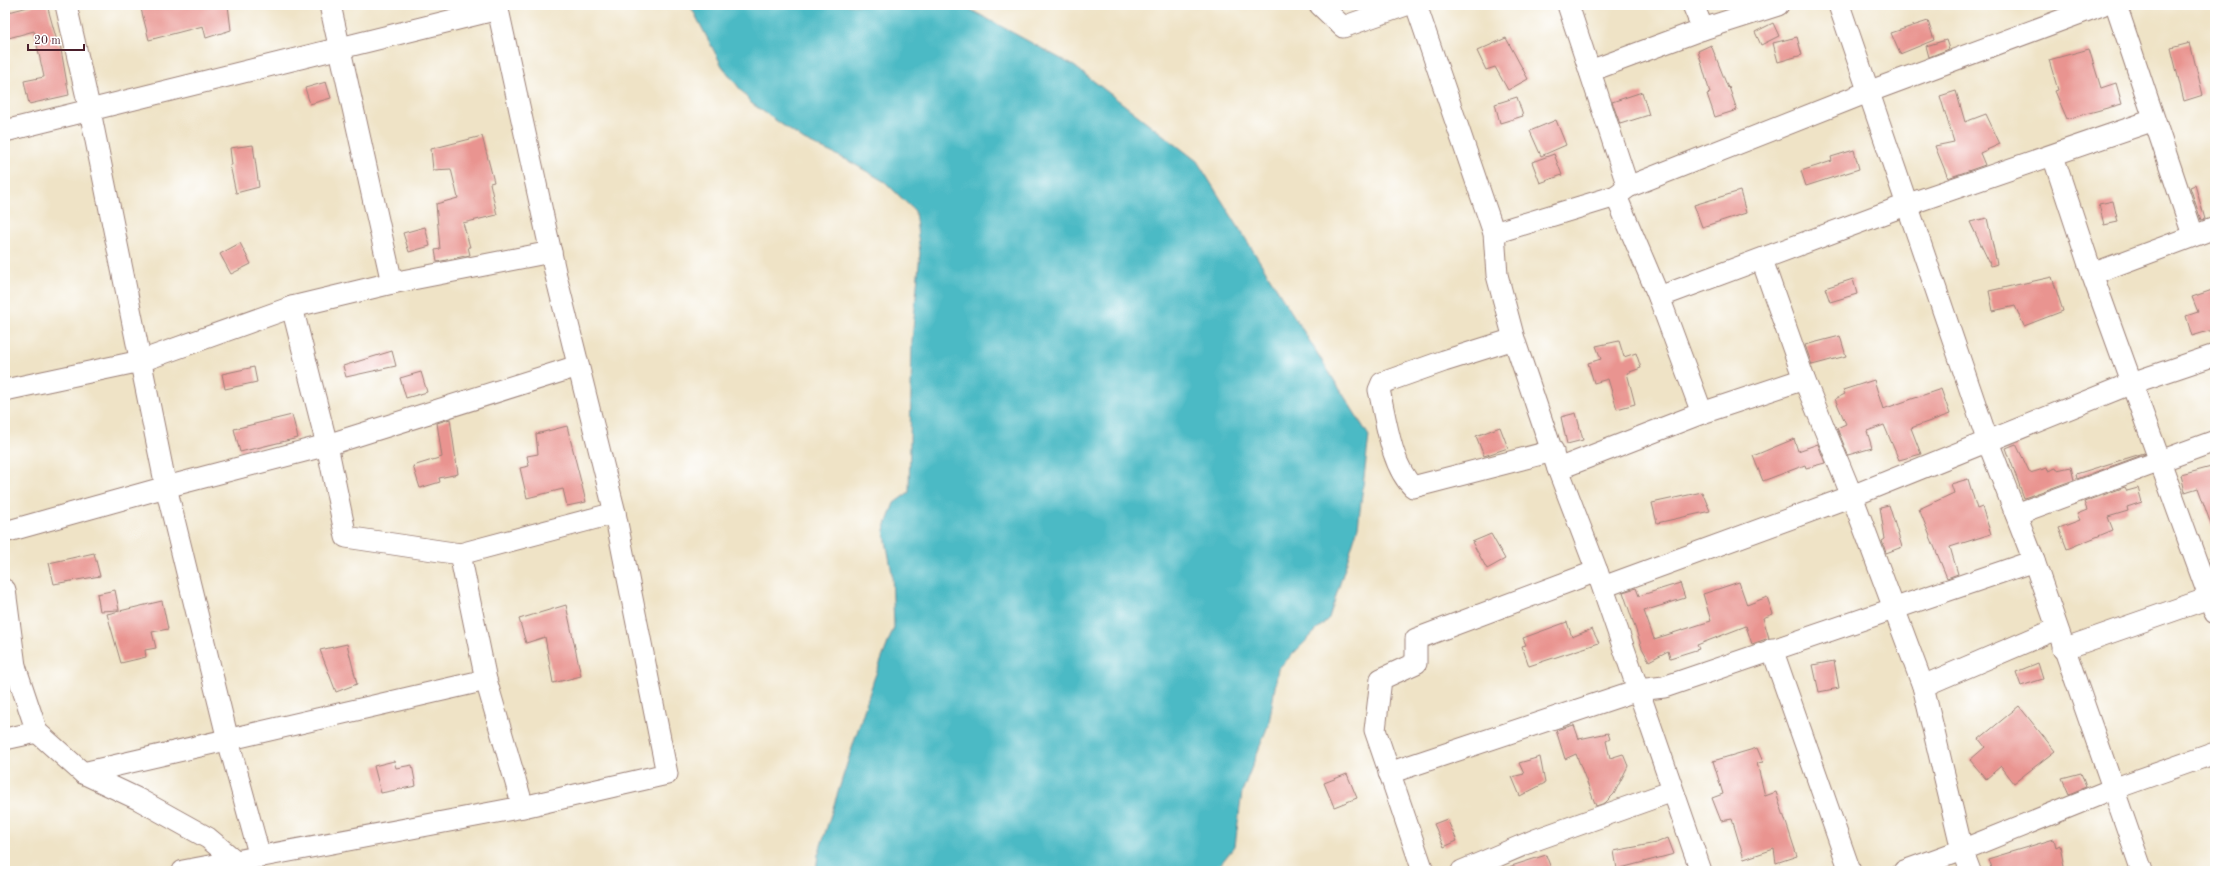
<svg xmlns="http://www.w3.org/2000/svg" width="2220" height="876" viewBox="0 0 2220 876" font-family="'Old Standard TT',serif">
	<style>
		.water { fill: #4cbac5; stroke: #4b6c78 }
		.building { fill: #e99490 }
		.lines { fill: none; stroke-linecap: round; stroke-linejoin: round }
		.street-casing { stroke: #9c8178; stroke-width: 23 }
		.street { stroke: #fff; stroke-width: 21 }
	</style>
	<rect width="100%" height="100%" fill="#fff"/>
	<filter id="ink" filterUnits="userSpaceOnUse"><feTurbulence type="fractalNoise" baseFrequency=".025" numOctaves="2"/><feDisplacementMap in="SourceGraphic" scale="8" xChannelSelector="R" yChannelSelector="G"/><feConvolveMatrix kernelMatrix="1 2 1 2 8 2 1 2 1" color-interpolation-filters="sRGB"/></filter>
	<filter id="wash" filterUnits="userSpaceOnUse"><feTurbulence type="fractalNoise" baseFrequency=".012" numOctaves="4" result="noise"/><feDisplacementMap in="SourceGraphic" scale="16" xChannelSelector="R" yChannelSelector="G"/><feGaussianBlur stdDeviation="0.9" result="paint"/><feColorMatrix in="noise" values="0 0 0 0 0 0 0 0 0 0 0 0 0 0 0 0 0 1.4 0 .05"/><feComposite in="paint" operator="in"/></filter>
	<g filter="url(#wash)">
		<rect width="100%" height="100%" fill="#efe3c6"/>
		<polygon class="water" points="690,5 962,5 1074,66 1197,161 1369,436 1358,527 1329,618 1278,669 1269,723 1242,792 1235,846 1215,871 816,871 818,855 874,679 894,627 892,573 884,530 894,503 909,492 912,340 920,253 915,211 885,182 847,160 804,140 751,103 722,66"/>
		<g id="blocks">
			<g class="building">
				<polygon points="36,5 47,5 58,45 60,44 69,95 29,104 24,81 44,77 34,31 5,39 5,13"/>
				<polygon points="140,5 228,5 231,30 206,38 203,26 149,40"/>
				<polygon points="1928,21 1934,40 1900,54 1891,33"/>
				<polygon points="1773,23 1779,36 1761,45 1755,32"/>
				<polygon points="1797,37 1802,55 1778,62 1773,43"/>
				<polygon points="1506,38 1528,79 1508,90 1495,67 1486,70 1477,51"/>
				<polygon points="1946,40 1949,49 1929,57 1926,46"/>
				<polygon points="2190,43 2203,95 2184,101 2171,48"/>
				<polygon points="1711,45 1728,88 1729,87 1737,110 1715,117 1707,94 1710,93 1698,51"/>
				<polygon points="2089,49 2101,88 2116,83 2122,104 2067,119 2055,91 2058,90 2049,60"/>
				<polygon points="326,82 331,98 310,104 305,88"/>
				<polygon points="1956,91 1965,122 1986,114 2000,144 1980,153 1985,165 1948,178 1935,146 1954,142 1940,96"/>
				<polygon points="1642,92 1649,115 1620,124 1612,102"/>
				<polygon points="1517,97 1523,116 1500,123 1495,104"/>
				<polygon points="1556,120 1566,145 1541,156 1530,131"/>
				<polygon points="482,136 494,182 490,183 497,215 463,223 470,247 468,247 470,255 437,262 435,250 440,249 436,204 458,198 451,169 433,170 431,149"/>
				<polygon points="253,145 259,187 236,193 230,165 232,165 230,148"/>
				<polygon points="1854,150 1859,169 1806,186 1801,171 1832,161 1831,157"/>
				<polygon points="1554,154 1562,175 1540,183 1532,162"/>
				<polygon points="2195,185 2205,219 2201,220 2190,187"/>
				<polygon points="1740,191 1746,213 1702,227 1694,205"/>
				<polygon points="2113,201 2118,222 2104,225 2099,204"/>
				<polygon points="1987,218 1997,264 1991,266 1970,222"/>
				<polygon points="425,227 430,246 409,252 403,233"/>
				<polygon points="240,243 251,264 231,274 220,254"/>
				<polygon points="2052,277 2063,311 2024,326 2015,306 1993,311 1989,291"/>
				<polygon points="1853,279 1857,294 1830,302 1825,288"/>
				<polygon points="2215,289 2215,329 2192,336 2186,316 2198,312 2192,297"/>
				<polygon points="1840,336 1846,356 1812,365 1805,345"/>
				<polygon points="1619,341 1624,357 1636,353 1641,368 1627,373 1635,404 1617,409 1608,379 1594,383 1588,363 1601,359 1596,346"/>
				<polygon points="392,351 396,366 346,377 343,366"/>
				<polygon points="254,367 257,382 225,389 222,374"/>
				<polygon points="421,372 427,392 406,398 400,378"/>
				<polygon points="1874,380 1883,409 1941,389 1950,414 1911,428 1921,454 1899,460 1884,425 1867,431 1872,448 1848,455 1837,428 1846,424 1835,399 1845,394 1843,390"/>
				<polygon points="1576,413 1583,440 1567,444 1561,417"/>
				<polygon points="292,415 298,438 240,452 234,429"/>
				<polygon points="450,419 458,474 439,478 440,482 420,488 413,466 442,457 437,423"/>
				<polygon points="567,426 586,502 567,506 563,489 527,498 520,468 529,466 527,456 538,454 536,434"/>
				<polygon points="1500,427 1508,448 1484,456 1476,436"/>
				<polygon points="1794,439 1798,451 1818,444 1825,463 1806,468 1805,465 1763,481 1753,456"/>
				<polygon points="2016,444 2030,473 2047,468 2048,471 2056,468 2057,470 2071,467 2074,480 2024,498 2006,448"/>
				<polygon points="2144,453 2145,454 2077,479 2076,474"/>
				<polygon points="2215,466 2215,529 2213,530 2198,488 2185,492 2181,475"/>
				<polygon points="1968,479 1977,509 1982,507 1991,534 1950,547 1958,574 1947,578 1919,509 1954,493 1951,484"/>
				<polygon points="2125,487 2127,491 2138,488 2142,502 2127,507 2128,511 2108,517 2113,530 2067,549 2059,528 2080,520 2077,514 2087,510 2084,502"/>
				<polygon points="1702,492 1710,511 1657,523 1652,503"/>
				<polygon points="1889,505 1902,547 1886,553 1882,541 1885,539 1880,507"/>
				<polygon points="1491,534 1505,559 1487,569 1472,542"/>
				<polygon points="94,553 100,576 54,584 49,563"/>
				<polygon points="1739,582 1747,605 1767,597 1773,614 1763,618 1769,638 1752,644 1746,626 1697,645 1699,649 1670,658 1668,651 1649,661 1642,648 1623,592 1636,588 1639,596 1680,583 1685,598 1644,611 1654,639 1711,621 1703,594"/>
				<polygon points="115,590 119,610 100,611 97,594"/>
				<polygon points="162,601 168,629 152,632 156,648 145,650 146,657 121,663 107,614"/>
				<polygon points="566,605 581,676 553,683 545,637 526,643 519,619"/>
				<polygon points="1567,622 1572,637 1592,629 1599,643 1529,666 1522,646 1526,645 1523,638"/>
				<polygon points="347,644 357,684 336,692 320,650"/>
				<polygon points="1834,661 1839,688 1819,692 1813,665"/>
				<polygon points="2038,663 2043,679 2021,686 2016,672"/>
				<polygon points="2019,706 2055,751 2014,783 2001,766 1986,779 1970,760 1985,747 1979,739"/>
				<polygon points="1574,725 1579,739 1608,733 1610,739 1606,741 1610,758 1623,754 1628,766 1614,794 1605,803 1596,806 1576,754 1565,759 1556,730"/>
				<polygon points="1757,748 1763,762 1757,763 1765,796 1776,792 1797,856 1776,863 1774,849 1744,859 1732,819 1721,821 1712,798 1723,794 1713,761"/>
				<polygon points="1540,757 1545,783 1520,796 1512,777 1524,774 1519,763"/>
				<polygon points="394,761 396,768 412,765 416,786 381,793 374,766"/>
				<polygon points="2081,773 2086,787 2069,794 2062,778"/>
				<polygon points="1347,774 1357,798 1334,807 1324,783"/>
				<polygon points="1447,819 1457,841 1444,847 1434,824"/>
				<polygon points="1668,838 1674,854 1617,869 1614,851 1656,843"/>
				<polygon points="2054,839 2056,847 2060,845 2065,871 1992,871 1988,859"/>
				<polygon points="1546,855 1552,871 1505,871 1505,868"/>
			</g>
		</g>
	</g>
	<g filter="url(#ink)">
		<use href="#blocks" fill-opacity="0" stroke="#9c8178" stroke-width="1"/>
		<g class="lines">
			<defs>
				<g id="street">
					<polyline points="66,5 90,111 166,487 228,740 260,857"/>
					<polyline points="330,5 392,283"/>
					<polyline points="1320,5 1343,27 1406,5"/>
					<polyline points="1416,5 1494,233 1497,275 1514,339 1558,469 1597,571 1701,871"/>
					<polyline points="1568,5 1628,187"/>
					<polyline points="1693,5 1703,29 1778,5"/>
					<polyline points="1839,5 1988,442 2034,561 2142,871"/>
					<polyline points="2116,5 2193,235"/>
					<polyline points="1590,71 1703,29"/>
					<polyline points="5,131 498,9"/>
					<polyline points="2053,156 2092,274 2215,613"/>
					<polyline points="1616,196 1659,297 1702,413"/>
					<polyline points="1494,233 1616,196 1628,187 1868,92 2102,5"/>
					<polyline points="1762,260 1804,379 1852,496 1923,686 1962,850 1970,871"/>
					<polyline points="2092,274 2215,228"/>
					<polyline points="1659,297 1906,205 2154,120"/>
					<polyline points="292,307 327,445 346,537 460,554 486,680 523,807"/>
					<path d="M1514,339l-70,22 -62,22 -3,7c7,29 12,76 34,97l140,-36"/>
					<polyline points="5,390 141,361 292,307 392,283 551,252"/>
					<polyline points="1558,469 1702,413 1804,379"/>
					<polyline points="2016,514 2215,441"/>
					<polyline points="5,532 166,487 327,445 578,366"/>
					<polyline points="460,554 615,513"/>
					<polyline points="1603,587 1852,496 2132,383 2215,355"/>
					<polyline points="5,590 15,666"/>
					<polyline points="1772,649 1850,871"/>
					<polyline points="2063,649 2215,596"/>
					<polyline points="5,661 15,666 37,732 83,773 138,799 208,838 244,868"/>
					<polyline points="1923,686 2056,629"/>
					<polyline points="5,739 37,732"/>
					<polyline points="83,773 486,680"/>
					<polyline points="1389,773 1638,690 1664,687 2034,561"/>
					<polyline points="183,871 523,807 667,774 615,513 556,276 497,5"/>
					<polyline points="1423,871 1375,730 1381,679 1416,663 1416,639 1597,571"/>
					<polyline points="1462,871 1535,840 1673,791"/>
					<polyline points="1904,871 1962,850 2113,789 2215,753"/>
				</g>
			</defs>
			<use href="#street" class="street-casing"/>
			<use href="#street" class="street"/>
		</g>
	</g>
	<rect width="2220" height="876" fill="none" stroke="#fff" stroke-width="20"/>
	<path d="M28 44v6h56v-6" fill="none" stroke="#4a1f2b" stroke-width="2"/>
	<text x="34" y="44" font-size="12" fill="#4a1f2b" stroke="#ffffff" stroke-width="3" paint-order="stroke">20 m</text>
</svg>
